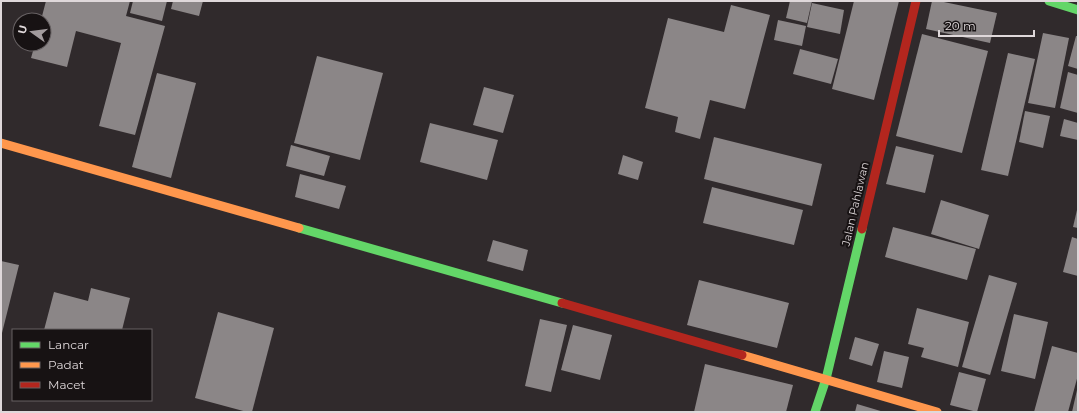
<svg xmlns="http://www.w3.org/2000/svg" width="1079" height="413" viewBox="0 0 1079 413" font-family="Montserrat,sans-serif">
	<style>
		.building { fill: #8b8687 }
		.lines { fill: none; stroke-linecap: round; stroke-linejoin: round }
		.fast { stroke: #63d668; stroke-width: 9 }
		.slow { stroke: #ff974d; stroke-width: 9 }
		.jam { stroke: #b3261e; stroke-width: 9 }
		.labels { text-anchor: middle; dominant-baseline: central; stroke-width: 4; stroke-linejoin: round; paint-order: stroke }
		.street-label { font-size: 11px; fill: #dfd8da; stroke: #171213 }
	</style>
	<rect width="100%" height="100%" fill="#302a2c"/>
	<g class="building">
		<polygon points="46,1 130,1 126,16 165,26 135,135 99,126 121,43 76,31 67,67 31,58 35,44 44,44 44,20 41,20"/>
		<polygon points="133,1 167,1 162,21 130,13"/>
		<polygon points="173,1 203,1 199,16 171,9"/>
		<polygon points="790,1 812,1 807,23 786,18"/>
		<polygon points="854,1 899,1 874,100 832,89"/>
		<polygon points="932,1 939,1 997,13 990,43 926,29"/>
		<polygon points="812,3 844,10 840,34 807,27"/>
		<polygon points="731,5 770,15 745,109 710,100 700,139 675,132 678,117 645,108 668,18 724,32"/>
		<polygon points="778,20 806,26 802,46 774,40"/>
		<polygon points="1043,33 1069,38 1055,108 1028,103"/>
		<polygon points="922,34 988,51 962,153 896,136"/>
		<polygon points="1076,36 1078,36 1078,69 1068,66"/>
		<polygon points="800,49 838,59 831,84 793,74"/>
		<polygon points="1008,53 1035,59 1008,176 981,170"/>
		<polygon points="317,56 383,73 360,160 294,143"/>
		<polygon points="1068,72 1078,75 1078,113 1060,108"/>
		<polygon points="157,73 196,83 171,178 132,167"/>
		<polygon points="484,87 514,95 503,133 473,125"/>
		<polygon points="1025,111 1050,116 1043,148 1019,142"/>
		<polygon points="1064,119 1078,123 1078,140 1060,136"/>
		<polygon points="430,123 498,140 487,180 420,162"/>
		<polygon points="714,137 822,164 812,206 704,179"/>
		<polygon points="291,145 330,156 324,176 286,166"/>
		<polygon points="896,146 934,155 925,193 886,184"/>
		<polygon points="623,155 643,162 638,180 618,174"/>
		<polygon points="300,174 346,186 339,209 295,197"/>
		<polygon points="712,187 803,210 794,245 703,223"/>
		<polygon points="941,200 989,215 979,249 931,234"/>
		<polygon points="1077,210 1078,210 1078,228 1073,227"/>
		<polygon points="893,227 976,249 967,280 885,257"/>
		<polygon points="1072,237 1078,239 1078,276 1063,272"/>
		<polygon points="493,240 528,250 523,271 487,261"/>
		<polygon points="1,261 19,265 2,333 1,332"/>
		<polygon points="989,275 1017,283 990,375 962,367"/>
		<polygon points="699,280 789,303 777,348 687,325"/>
		<polygon points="91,288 130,298 122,330 44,330 54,292 88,301"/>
		<polygon points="917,308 969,322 958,367 921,357 924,348 908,344"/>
		<polygon points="218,312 274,328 252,412 247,412 195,398"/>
		<polygon points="1014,314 1048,322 1035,379 1001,371"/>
		<polygon points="540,319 567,325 551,392 525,386"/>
		<polygon points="573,325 612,335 600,380 561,370"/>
		<polygon points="855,337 879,344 872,366 849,359"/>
		<polygon points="1052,346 1078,353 1078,375 1068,412 1034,412"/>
		<polygon points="884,351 909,357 902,388 877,382"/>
		<polygon points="705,364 793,385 786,412 694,412"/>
		<polygon points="959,372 986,379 977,412 950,405"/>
		<polygon points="1077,390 1078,412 1072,412"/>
		<polygon points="857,404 884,412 855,412"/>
	</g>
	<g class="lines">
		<g class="fast">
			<polyline points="1049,1 1078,10"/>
			<polyline points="299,228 562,303"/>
			<polyline points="815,412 826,379 862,229"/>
		</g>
		<g class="slow">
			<polyline points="1,143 299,228"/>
			<polyline points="742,355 937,412"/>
		</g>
		<g class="jam">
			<polyline points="862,229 916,1"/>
			<polyline points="562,303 742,355"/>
		</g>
	</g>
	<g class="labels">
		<g class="street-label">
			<text transform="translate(855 204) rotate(-77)">Jalan Pahlawan</text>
		</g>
	</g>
	<rect width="1079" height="413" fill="none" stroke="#dfd8da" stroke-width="4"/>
	<rect x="12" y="329" width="140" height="72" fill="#171213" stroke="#676163"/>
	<rect x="20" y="342" width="20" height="6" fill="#63d668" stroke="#676163"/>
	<text x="48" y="349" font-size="12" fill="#dfd8da">Lancar</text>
	<rect x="20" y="362" width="20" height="6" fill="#ff974d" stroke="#676163"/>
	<text x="48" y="369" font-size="12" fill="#dfd8da">Padat</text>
	<rect x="20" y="382" width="20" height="6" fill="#b3261e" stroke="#676163"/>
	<text x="48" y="389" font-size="12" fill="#dfd8da">Macet</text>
	<g transform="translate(32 32) rotate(284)"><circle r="19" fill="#171213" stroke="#676163"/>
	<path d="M0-3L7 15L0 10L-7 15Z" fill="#a29b9d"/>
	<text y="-6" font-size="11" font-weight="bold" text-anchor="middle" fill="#dfd8da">U</text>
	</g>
	<path d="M939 30v6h95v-6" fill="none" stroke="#dfd8da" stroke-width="2"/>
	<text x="945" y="30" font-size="12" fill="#dfd8da" stroke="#171213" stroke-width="3" paint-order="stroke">20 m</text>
</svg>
